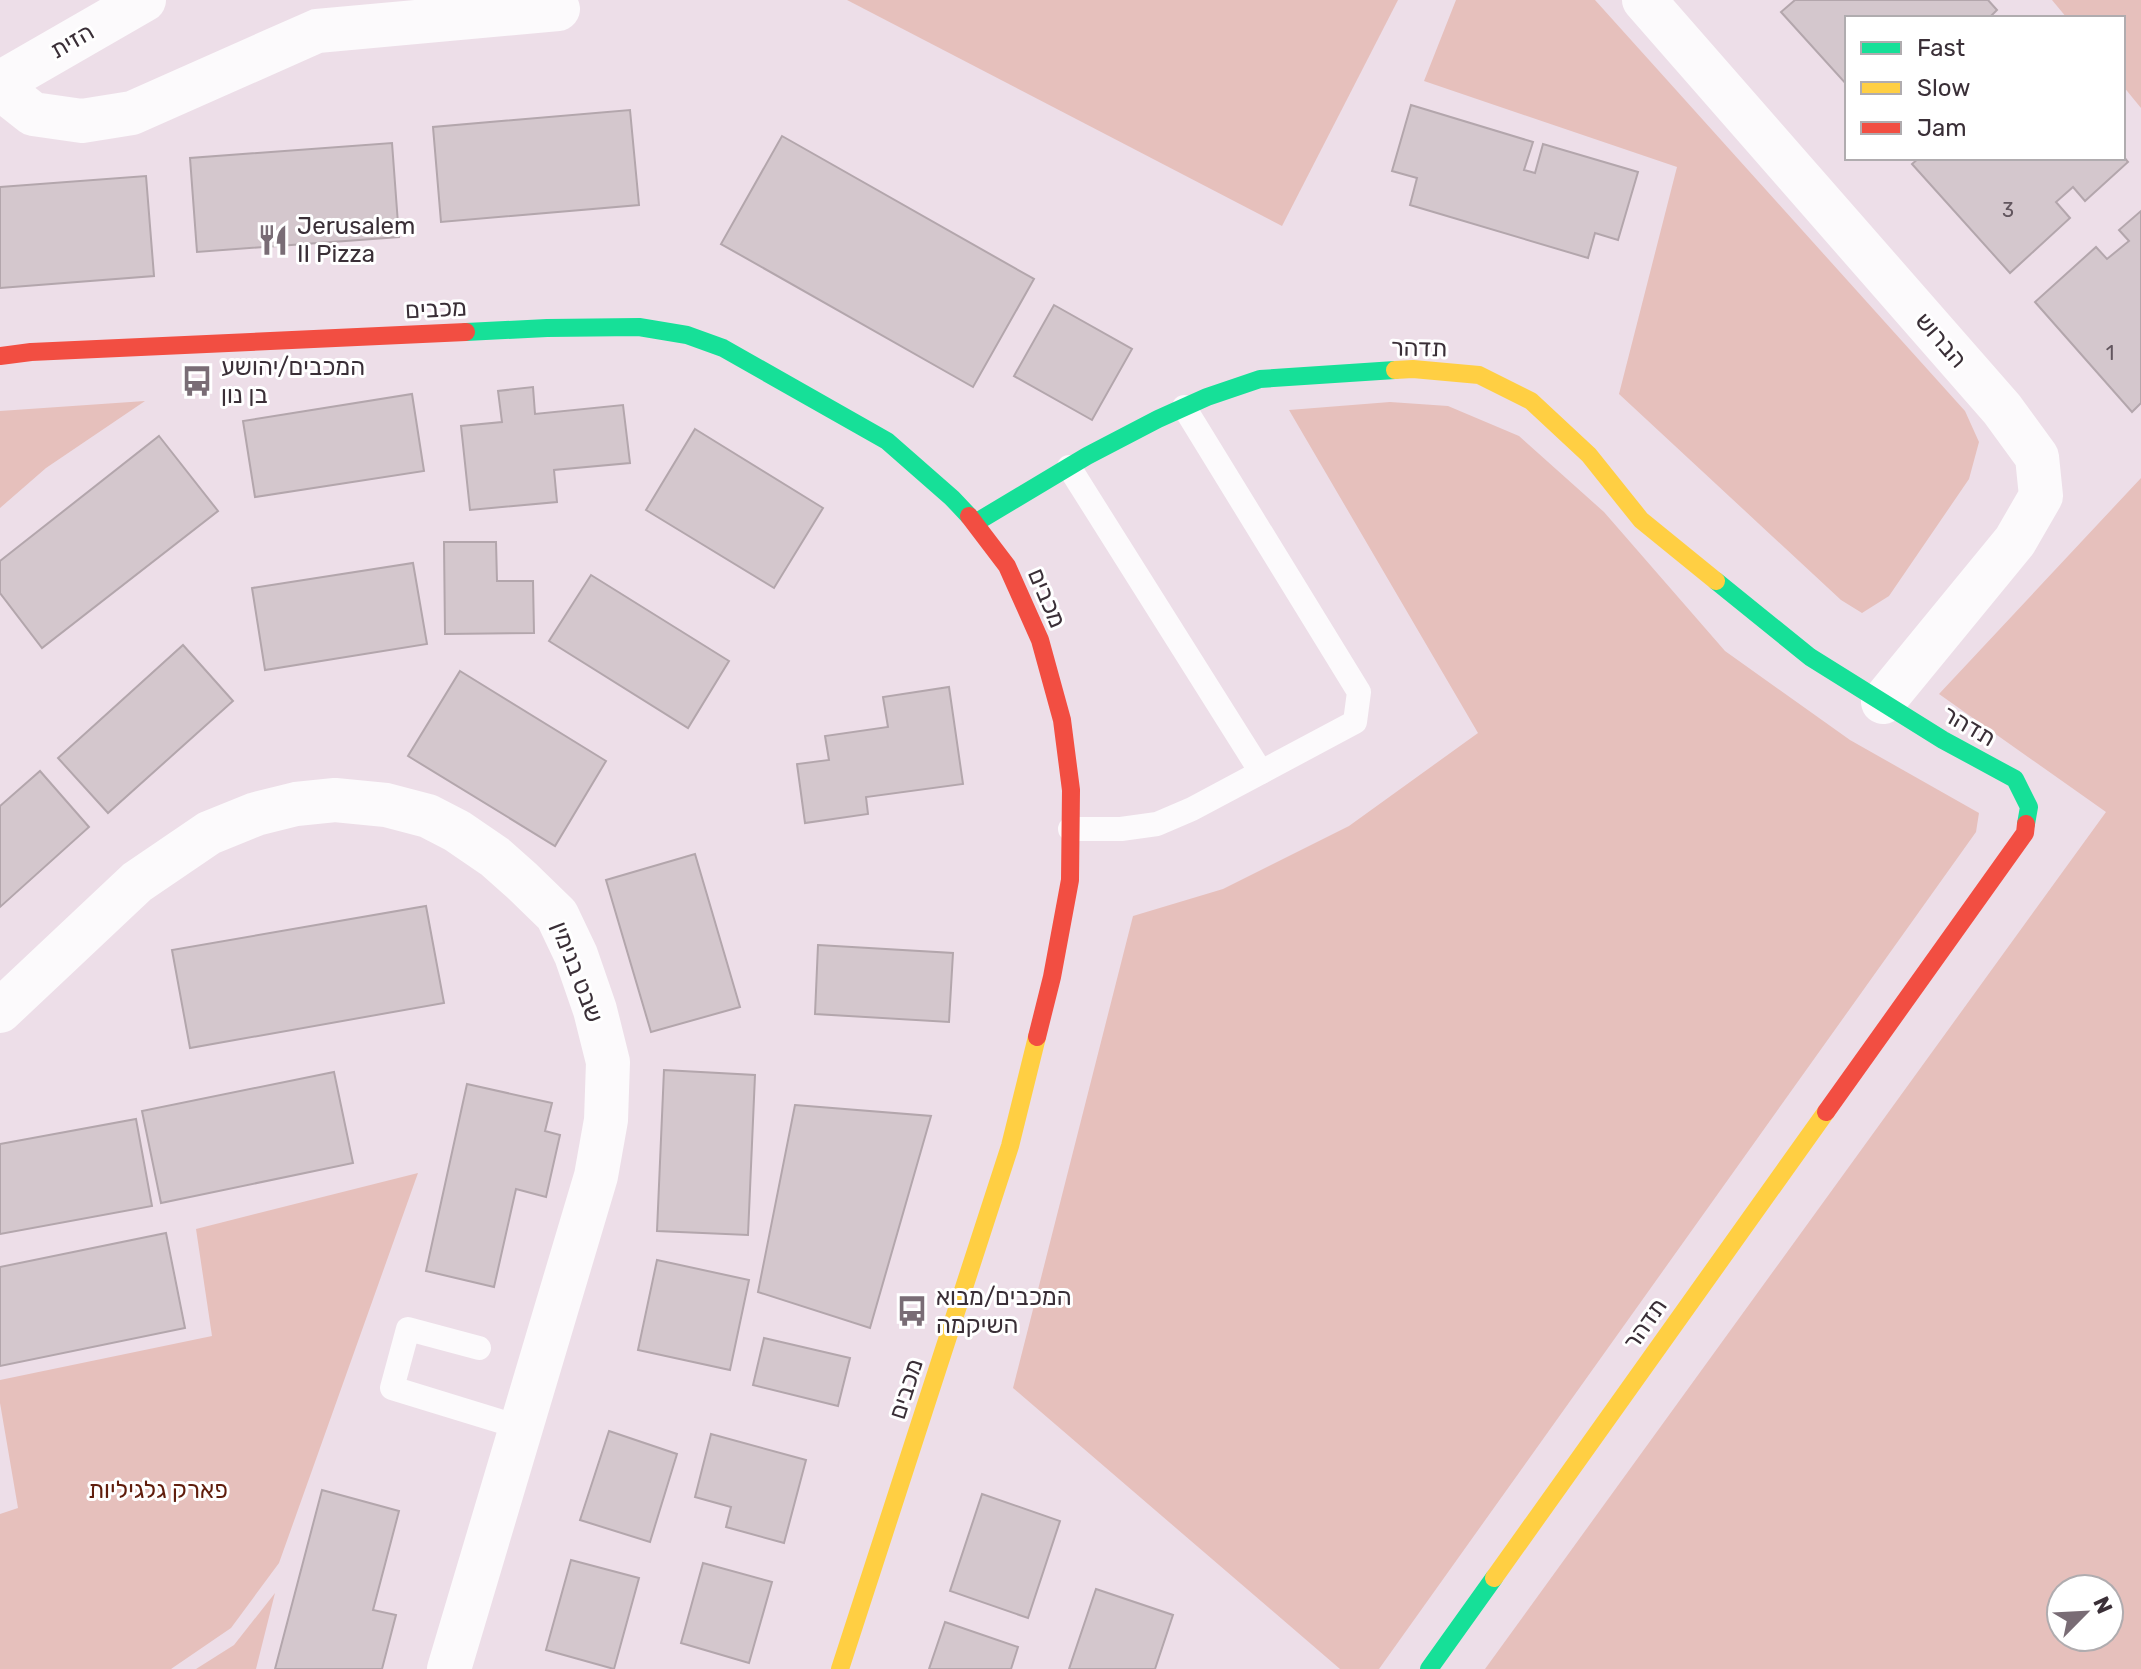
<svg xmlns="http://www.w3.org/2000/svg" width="2141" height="1669" viewBox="0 0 2141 1669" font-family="Rubik,Heebo,sans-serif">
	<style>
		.green { fill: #e6c0bc; fill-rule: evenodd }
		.building { fill: #d4c7cd; stroke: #b3a6ac; stroke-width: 2 }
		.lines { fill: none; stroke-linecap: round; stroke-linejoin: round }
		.lane { stroke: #fcfafc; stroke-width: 24 }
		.street { stroke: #fcfafc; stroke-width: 44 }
		.fast { stroke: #16e098; stroke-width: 18 }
		.slow { stroke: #ffcf43; stroke-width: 18 }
		.jam { stroke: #f24e42; stroke-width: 18 }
		.labels { text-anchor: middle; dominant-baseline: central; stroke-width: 6; stroke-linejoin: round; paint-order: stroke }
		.number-label { font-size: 20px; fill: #62565e }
		.street-label { font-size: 24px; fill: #3a2f37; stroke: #fff }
		.poi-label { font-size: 24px; fill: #3a2f37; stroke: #fff; text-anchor: start }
		.park-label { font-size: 24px; fill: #601d0c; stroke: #fff }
	</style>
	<rect width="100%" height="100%" fill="#eddee8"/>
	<g class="green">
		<polygon points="847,0 1398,0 1282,226"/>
		<polygon points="1456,0 1595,0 1965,411 1979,442 1969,479 1889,596 1862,613 1841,600 1619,394 1677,167 1424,81"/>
		<polygon points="2052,0 2141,0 2141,108 2123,86 2123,18 2067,18"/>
		<polygon points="145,401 46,468 0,508 0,411"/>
		<polygon points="1390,402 1448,406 1519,436 1604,512 1725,651 1850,740 1979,813 1976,832 1379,1669 1340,1669 1013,1388 1133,916 1223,889 1349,826 1478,733 1289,410"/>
		<path d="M2141,478v1191h-656l621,-857 -167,-118zM2061,1589h48v48h-48z"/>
		<polygon points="418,1173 279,1563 231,1628 171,1669 0,1669 0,1514 18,1508 0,1403 0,1380 212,1336 196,1229"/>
		<polygon points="275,1593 256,1669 196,1669 234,1645"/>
	</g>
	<g class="building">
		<polygon points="1795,0 1988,0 1997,10 1989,18 1847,18 1847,85 1781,12"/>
		<polygon points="1411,105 1533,142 1524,170 1535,173 1543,144 1638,172 1618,240 1595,233 1588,258 1410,205 1417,178 1392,171"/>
		<polygon points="630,110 639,205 441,222 433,127"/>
		<polygon points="782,136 1034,279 973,387 721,244"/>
		<polygon points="392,143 399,237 197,252 190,158"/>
		<polygon points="2123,156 2128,162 2085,201 2073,187 2056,202 2070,218 2010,273 1912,164 1919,158 2123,158"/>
		<polygon points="146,176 154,276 0,288 0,187"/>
		<polygon points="2141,211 2141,403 2132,412 2035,302 2096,247 2107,259 2129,241 2119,230"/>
		<polygon points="1054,305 1132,349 1092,420 1014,376"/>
		<polygon points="533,387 535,414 623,405 630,463 554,470 557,502 470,510 461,426 502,422 498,391"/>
		<polygon points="412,394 424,471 255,497 243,421"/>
		<polygon points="695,429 823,508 774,588 646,510"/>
		<polygon points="159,436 218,511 42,648 0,593 0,561"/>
		<polygon points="444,542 496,542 497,581 533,581 534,633 445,634"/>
		<polygon points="413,563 427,644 265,670 252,588"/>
		<polygon points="591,575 729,661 688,728 549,641"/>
		<polygon points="183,645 233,701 108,813 58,758"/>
		<polygon points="460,671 606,761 555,846 408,756"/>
		<polygon points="949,687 963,784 866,797 868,814 805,823 797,764 829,760 825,736 888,727 883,697"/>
		<polygon points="40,771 89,827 0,907 0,806"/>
		<polygon points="695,854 740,1007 651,1032 606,880"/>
		<polygon points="426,906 444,1003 190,1048 172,950"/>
		<polygon points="818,945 953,953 949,1022 815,1014"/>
		<polygon points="664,1070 755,1075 748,1235 657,1231"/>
		<polygon points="334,1072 353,1163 161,1203 142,1111"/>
		<polygon points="467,1084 552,1103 545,1131 560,1135 546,1197 516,1189 494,1287 426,1271"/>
		<polygon points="795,1105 931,1116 870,1328 758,1292"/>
		<polygon points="136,1119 152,1206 0,1234 0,1144"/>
		<polygon points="166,1233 185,1328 0,1366 0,1267"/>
		<polygon points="657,1260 749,1280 730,1370 638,1350"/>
		<polygon points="764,1338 850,1358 838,1406 753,1385"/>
		<polygon points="609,1431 677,1454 650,1542 580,1520"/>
		<polygon points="711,1434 806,1460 784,1543 726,1527 731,1507 695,1497"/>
		<polygon points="322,1490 399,1511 373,1610 396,1615 382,1669 275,1669"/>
		<polygon points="982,1494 1060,1521 1028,1618 950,1591"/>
		<polygon points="571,1560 639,1578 614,1669 546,1650"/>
		<polygon points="703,1563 772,1582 749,1663 681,1643"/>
		<polygon points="1096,1589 1173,1615 1155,1669 1069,1669"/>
		<polygon points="945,1622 1018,1647 1011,1669 929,1669"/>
	</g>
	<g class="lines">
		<g class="lane">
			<polyline points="1069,467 1261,772"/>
			<polyline points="1070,829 1121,829 1157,824 1192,809 1355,722 1359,692 1184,407"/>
			<polyline points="479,1348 408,1329 392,1388 522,1428"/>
		</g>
		<g class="street">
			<polyline points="1644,0 2002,409 2037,457 2041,496 2015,541 1883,702"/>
			<polyline points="0,83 144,0"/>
			<polyline points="0,88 33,114 82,121 132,113 317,31 558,9"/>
			<polyline points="0,1011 137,882 209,833 256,814 296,804 335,800 386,805 428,816 457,831 495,857 522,881 557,915 576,955 595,1010 608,1062 606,1120 596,1176 449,1669"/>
		</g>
		<g class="fast">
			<polyline points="466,332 547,328 639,327 687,335 723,348 887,441 952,498 969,516"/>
			<polyline points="975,523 1087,456 1158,419 1207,397 1260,379 1395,370"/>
			<polyline points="1716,581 1810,657 1943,740 2015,779 2029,807 2026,824"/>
			<polyline points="1429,1669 1494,1578"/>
		</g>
		<g class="slow">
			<polyline points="1395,370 1413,369 1479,375 1531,401 1589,455 1641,520 1716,581"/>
			<polyline points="1494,1578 1826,1112"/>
			<polyline points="840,1669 1010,1146 1037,1037"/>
		</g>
		<g class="jam">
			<polyline points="0,356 31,352 466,332"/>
			<polyline points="969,516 1007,566 1040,640 1062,720 1071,790 1070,880 1052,977 1037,1037"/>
			<polyline points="1826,1112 2025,833 2026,824"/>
		</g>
	</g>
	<defs>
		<symbol id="restaurant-bare" viewBox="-9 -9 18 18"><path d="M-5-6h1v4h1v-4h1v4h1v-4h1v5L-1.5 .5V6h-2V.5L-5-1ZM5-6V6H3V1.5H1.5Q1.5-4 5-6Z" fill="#796c75" stroke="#fff" stroke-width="2.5" paint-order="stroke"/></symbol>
		<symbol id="bus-bare" viewBox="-9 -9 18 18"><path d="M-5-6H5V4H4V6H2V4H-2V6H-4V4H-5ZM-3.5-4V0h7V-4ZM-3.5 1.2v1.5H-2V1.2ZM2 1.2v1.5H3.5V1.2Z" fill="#796c75" stroke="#fff" stroke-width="2.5" paint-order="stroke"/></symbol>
	</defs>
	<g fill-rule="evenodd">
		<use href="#restaurant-bare" x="251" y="218" width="44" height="44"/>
		<use href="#bus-bare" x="175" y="359" width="44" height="44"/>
		<use href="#bus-bare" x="890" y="1289" width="44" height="44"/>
	</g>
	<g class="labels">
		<g class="number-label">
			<text x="2008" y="210">3</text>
			<text x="2110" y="353">1</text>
		</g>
		<g class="street-label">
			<text transform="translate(72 41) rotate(-30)">הזית</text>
			<text transform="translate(436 309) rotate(-3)">מכבים</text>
			<text transform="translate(1941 340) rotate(49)">הברוש</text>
			<text transform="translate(1419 348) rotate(1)">תדהר</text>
			<text transform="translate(1047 598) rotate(67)">מכבים</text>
			<text transform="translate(1969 726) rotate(30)">תדהר</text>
			<text transform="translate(577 972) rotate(69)">שבט בנימין</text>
			<text transform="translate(1645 1324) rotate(-55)">תדהר</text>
			<text transform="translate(906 1389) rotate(-72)">מכבים</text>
		</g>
		<g class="poi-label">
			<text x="297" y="226">Jerusalem<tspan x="297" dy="28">II Pizza</tspan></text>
			<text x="221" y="367">המכבים/יהושע<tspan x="221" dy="28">בן נון</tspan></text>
			<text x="936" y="1297">המכבים/מבוא<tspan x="936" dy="28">השיקמה</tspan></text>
		</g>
		<g class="park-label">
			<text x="158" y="1490">פארק גלגיליות</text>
		</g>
	</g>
	<rect x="1845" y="16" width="280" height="144" fill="#ffffff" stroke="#b0acaf" stroke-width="2"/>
	<rect x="1861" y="42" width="40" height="12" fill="#16e098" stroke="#b0acaf" stroke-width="2"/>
	<text x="1917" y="56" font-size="24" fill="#3a2f37">Fast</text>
	<rect x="1861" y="82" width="40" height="12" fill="#ffcf43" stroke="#b0acaf" stroke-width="2"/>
	<text x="1917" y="96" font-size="24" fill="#3a2f37">Slow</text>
	<rect x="1861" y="122" width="40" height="12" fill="#f24e42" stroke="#b0acaf" stroke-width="2"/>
	<text x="1917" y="136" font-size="24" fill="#3a2f37">Jam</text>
	<g transform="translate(2085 1613) rotate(66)"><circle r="38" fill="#ffffff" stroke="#b0acaf" stroke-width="2"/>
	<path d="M0-6L14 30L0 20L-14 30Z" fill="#796c75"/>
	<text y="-12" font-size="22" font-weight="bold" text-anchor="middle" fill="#3a2f37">N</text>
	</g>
</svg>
